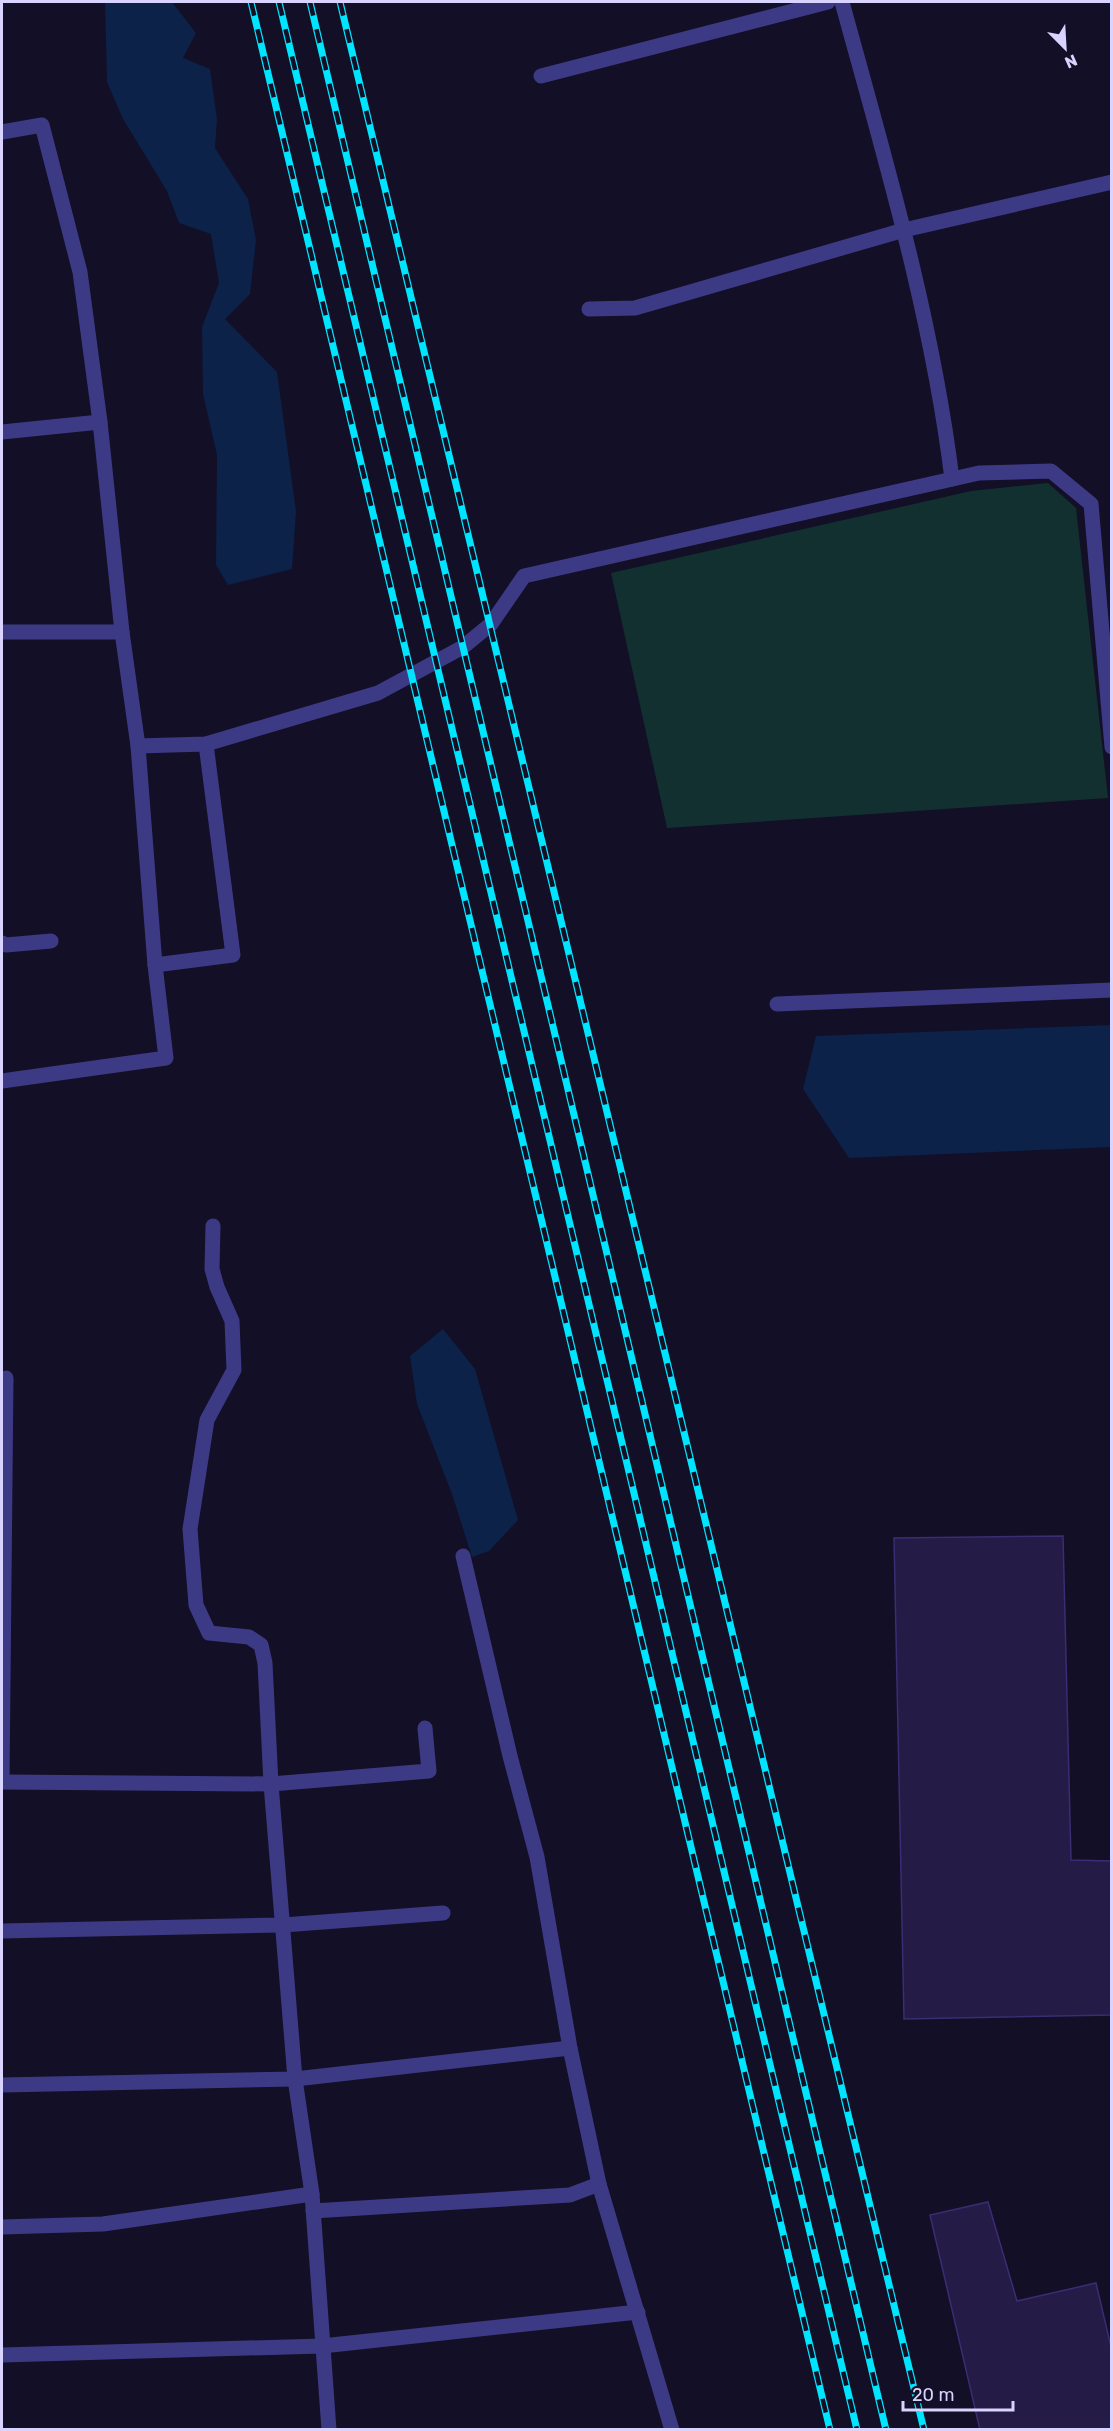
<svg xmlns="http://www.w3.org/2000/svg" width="1113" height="2431" viewBox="0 0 1113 2431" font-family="Rubik,sans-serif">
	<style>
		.green { fill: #12302f }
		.water { fill: #0c2248 }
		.building { fill: #241b47; stroke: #3b2d73; stroke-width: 1.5 }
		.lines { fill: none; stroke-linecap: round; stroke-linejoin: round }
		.minor { stroke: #3d3a85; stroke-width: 15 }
		.rail-casing { stroke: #00e5ff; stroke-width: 7 }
		.rail { stroke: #130f26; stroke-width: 4.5; stroke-dasharray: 14; stroke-linecap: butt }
	</style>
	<rect width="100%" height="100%" fill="#130f26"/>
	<polygon class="green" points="1048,483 1076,508 1108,798 667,828 611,573 971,491"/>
	<g class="water">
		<polygon points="105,2 172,2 196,33 183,58 210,69 217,119 215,148 248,199 256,240 250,294 225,319 277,372 296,511 292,569 228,585 216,565 217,455 203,394 202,327 219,283 211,234 179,223 167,191 123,119 107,82"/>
		<polygon points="1111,1025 1111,1147 849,1158 803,1089 816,1036"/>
		<polygon points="443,1329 475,1369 518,1520 489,1551 472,1557 452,1494 417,1404 410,1356"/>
	</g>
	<g class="building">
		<polygon points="1063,1536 1071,1860 1112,1861 1112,2015 904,2019 894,1538"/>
		<polygon points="988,2202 1017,2301 1096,2283 1112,2351 1112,2430 980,2430 930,2215"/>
	</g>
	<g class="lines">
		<g class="minor">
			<path d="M842,2c43,157 90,314 110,477"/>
			<polyline points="541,76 828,2"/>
			<polyline points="2,132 42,125 80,272 100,422 2,432"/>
			<polyline points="589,309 635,308 904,230 1112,182"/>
			<polyline points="100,422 122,632"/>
			<polyline points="2,632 122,632 138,746 155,965"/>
			<polyline points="138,746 206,744 378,693 463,647 491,624 524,576 979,473 1051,471 1091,504 1112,747"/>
			<polyline points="2,943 6,945 51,941"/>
			<polyline points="777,1004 1112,990"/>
			<polyline points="2,1081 166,1058 155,965 233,955 206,744"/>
			<polyline points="213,1226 212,1269 217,1287 232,1321 234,1370 207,1420 190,1529 196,1605 209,1633 249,1637 261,1645 265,1663 271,1784 295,2079 312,2194 329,2430"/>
			<polyline points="463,1556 510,1756 537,1857 570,2048 599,2184 672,2430"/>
			<polyline points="2,1782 271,1784 429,1771 425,1728"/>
			<polyline points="2,1782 6,1378"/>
			<polyline points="2,1931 283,1925 443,1913"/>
			<polyline points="2,2085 295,2079 570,2048"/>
			<polyline points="313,2211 570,2195 599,2184"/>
			<polyline points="2,2227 103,2224 312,2194"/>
			<polyline points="2,2355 322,2346 638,2312"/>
		</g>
		<defs>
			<g id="rail">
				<polyline points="251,2 830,2430"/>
				<polyline points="279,2 857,2430"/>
				<polyline points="310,2 886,2430"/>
				<polyline points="340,2 924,2430"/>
			</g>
		</defs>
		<use href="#rail" class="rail-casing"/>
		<use href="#rail" class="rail"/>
	</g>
	<rect width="1113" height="2431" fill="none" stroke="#d9d4ff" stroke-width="6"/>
	<g transform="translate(1065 48) rotate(156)" stroke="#130f26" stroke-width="4.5" paint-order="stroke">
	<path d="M0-4.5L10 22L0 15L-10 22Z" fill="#d9d4ff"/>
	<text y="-9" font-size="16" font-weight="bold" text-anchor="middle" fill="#d9d4ff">N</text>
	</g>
	<path d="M903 2401v9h110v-9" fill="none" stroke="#d9d4ff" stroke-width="3"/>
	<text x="912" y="2401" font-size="18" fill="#d9d4ff" stroke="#130f26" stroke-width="4.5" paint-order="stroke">20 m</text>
</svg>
